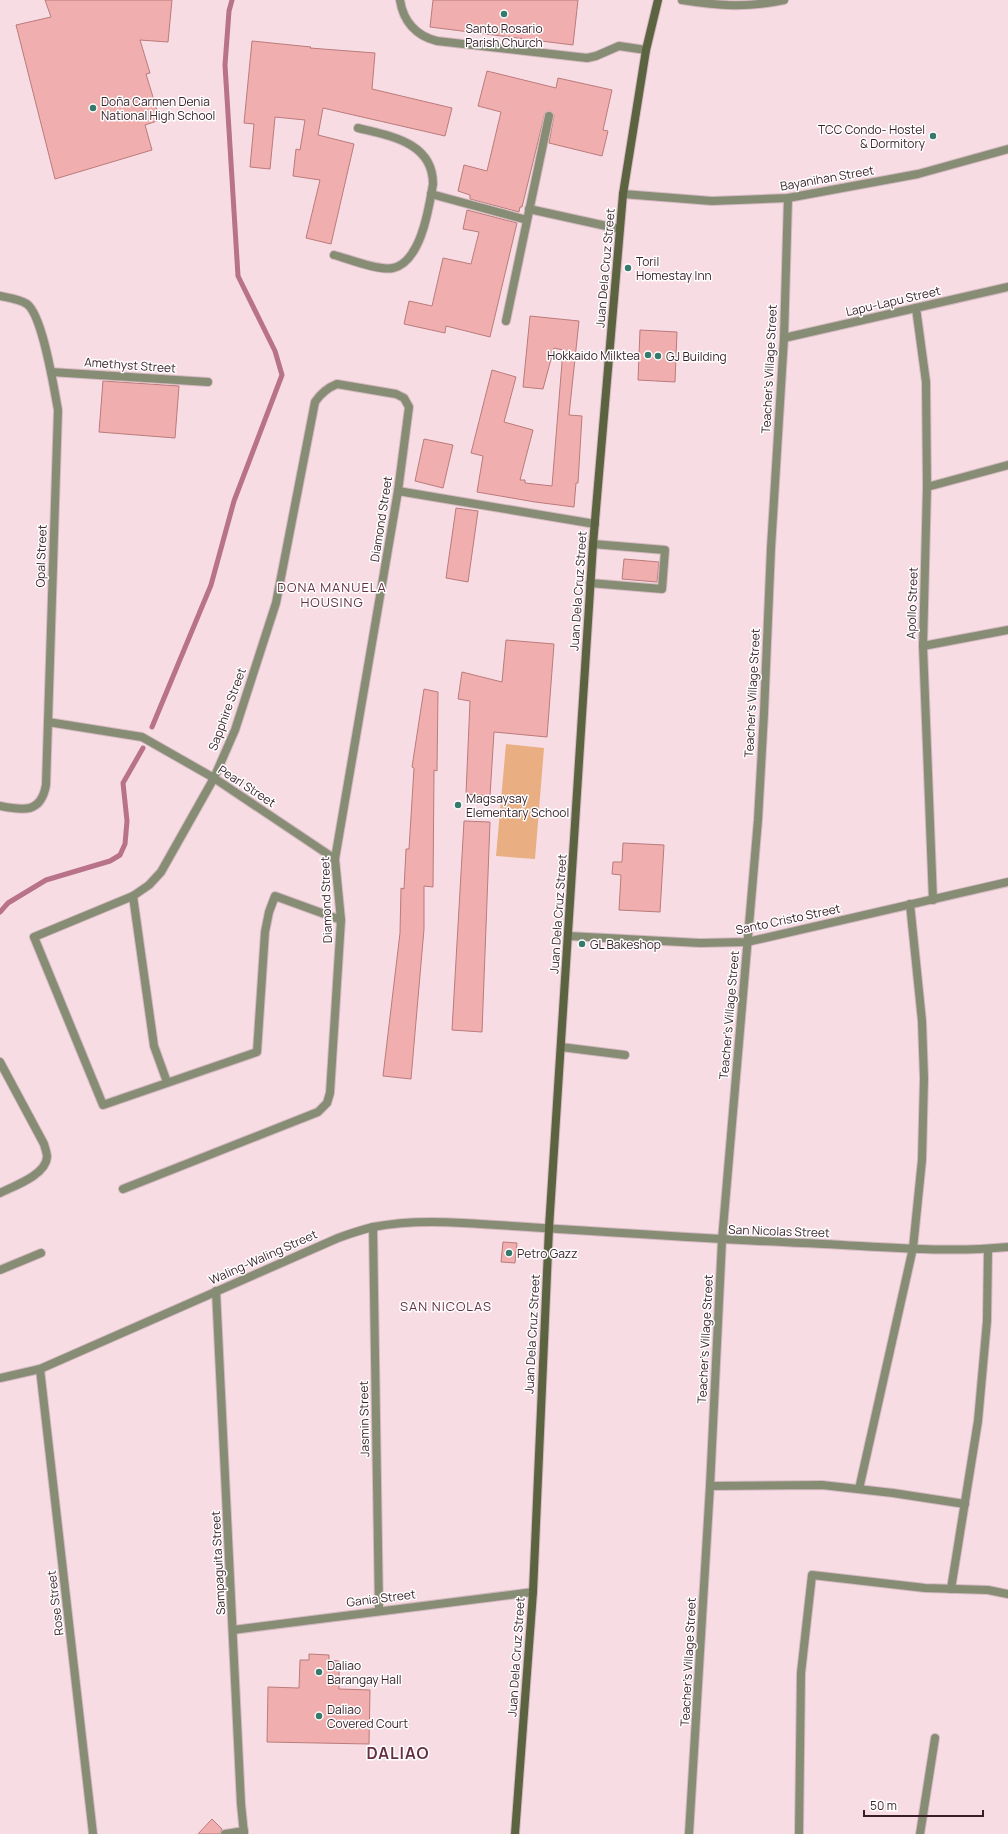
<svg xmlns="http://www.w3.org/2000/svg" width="1008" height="1834" viewBox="0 0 1008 1834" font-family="Manrope,sans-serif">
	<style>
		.green { fill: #e9ae81 }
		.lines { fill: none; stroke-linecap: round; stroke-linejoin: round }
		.stream { stroke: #b87289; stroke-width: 5 }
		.building { fill: #f1aeae; stroke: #ba7b7b }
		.lane-casing { stroke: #d5bac2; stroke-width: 10 }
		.street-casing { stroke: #d5bac2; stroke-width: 10 }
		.secondary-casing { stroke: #d5bac2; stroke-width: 10 }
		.lane { stroke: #878d75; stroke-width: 8 }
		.street { stroke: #878d75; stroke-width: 8 }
		.secondary { stroke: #5b6340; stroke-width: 8 }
		.poi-dot { fill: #367a6d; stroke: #fff; stroke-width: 1.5 }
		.labels { text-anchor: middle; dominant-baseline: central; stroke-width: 3; stroke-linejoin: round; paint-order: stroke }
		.poi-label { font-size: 12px; fill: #371f27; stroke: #fff; text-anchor: start }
		.street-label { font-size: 12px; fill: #371f27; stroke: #fff }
		.neighbourhood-label { font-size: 13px; letter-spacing: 1px; fill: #643042; stroke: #fff }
		.district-label { font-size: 16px; font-weight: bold; letter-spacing: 1px; fill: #643042; stroke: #fff }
	</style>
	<rect width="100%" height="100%" fill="#f8dce4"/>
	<polygon class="green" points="506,744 544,748 535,859 496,856"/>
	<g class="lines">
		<g class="stream">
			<polyline points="152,727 211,585 234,501 282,375 275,351 238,276 225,65 229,11 232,0"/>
			<polyline points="0,912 8,903 46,880 110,861 120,855 125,844 127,821 123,783 143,748"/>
		</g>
	</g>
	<g class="building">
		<polygon points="45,0 172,0 168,42 140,40 150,73 146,74 160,120 145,125 152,150 55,179 16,25 51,17"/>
		<polygon points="433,0 578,0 573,45 430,27"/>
		<polygon points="252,41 311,47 310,48 375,53 372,89 452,108 445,136 323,108 318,135 354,144 331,244 306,238 320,180 293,176 296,149 300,150 305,120 275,117 270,169 250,167 254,124 244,123"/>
		<polygon points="487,71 556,88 558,78 612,90 603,130 608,131 602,156 549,143 554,115 550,111 545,113 522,207 520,207 519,212 470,199 470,195 458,191 464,165 487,171 501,112 478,106"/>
		<polygon points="467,210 517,223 490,337 446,326 445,333 404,324 409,301 432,306 443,258 471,264 479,232 463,229"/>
		<polygon points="530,316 579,321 569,415 582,416 578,483 576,483 574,507 535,502 477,492 483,456 471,453 492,370 516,377 504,422 533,430 520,480 525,480 525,483 552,486 563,350 554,348 543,389 523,387"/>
		<polygon points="640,330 677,332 675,382 638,380"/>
		<polygon points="103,381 179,386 175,438 99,432"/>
		<polygon points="424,439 453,445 443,488 415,481"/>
		<polygon points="456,508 478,511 468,582 446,578"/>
		<polygon points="624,559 659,562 657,582 622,579"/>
		<polygon points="506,640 554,644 547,737 494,732 490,796 466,794 470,701 458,699 462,672 502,682"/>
		<polygon points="424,689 438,692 437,771 434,770 433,887 424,886 424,929 411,1079 383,1076 400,933 401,888 404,889 406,849 409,849 414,768 412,767"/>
		<polygon points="464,821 490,822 482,1032 452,1030"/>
		<polygon points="623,843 664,845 660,912 619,910 621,875 612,874 613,862 622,862"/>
		<polygon points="503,1242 517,1243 515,1263 501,1262"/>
		<polygon points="309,1654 329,1655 329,1660 339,1661 339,1689 370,1690 369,1744 267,1742 268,1687 299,1688 300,1660 309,1660"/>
		<polygon points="212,1819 222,1829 220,1834 198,1834"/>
	</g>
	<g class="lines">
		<defs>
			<g id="lane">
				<path d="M400,0c3,21 16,36 37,41l150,17 9,-2 23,-10 27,4"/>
				<polyline points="431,194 527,220"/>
				<polyline points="529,209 620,229"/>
				<path d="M334,255c15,4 44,16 59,13 28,-6 36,-60 40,-84 0,-42 -43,-48 -75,-56"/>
				<polyline points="506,321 549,116"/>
				<polyline points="590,583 662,589 665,550 593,544"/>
				<polyline points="561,1047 625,1055"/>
				<polyline points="225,1834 244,1831"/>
			</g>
			<g id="street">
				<path d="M682,0c38,6 64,8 102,0"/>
				<polyline points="623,194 712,201 788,198 918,174 1008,149"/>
				<path d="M0,296c9,2 19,3 27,8 16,12 27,85 31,106l-12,375c-5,28 -22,26 -46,21"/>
				<polyline points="916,308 926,382 927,487 923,646 933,900"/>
				<polyline points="784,338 1008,287"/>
				<polyline points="51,372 208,382"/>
				<polyline points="927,487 1008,465"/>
				<polyline points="398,491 595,524"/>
				<polyline points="923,646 1008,630"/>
				<polyline points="48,722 142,737 214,778 335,859"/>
				<polyline points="133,896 154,1046 167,1082"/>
				<polyline points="569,936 700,943 747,942 1008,882"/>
				<path d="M0,1062l44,82c1,4 3,9 3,13 -1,18 -33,29 -47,36"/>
				<path d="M123,1189l195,-77 9,-9 3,-10 11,-173 -6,-61 63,-368 11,-84 -5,-9 -8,-4 -59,-10c-10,4 -16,9 -22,18l-39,201 -41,127 -21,48 -53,94 -12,13 -16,11 -99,41 69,168 154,-53 8,-120 4,-20 6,-16 66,24"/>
				<polyline points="373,1227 379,1610"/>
				<polyline points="0,1270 41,1253"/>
				<polyline points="216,1291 241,1804 244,1834"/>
				<polyline points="40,1369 93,1834"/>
				<path d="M0,1378l40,-9 298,-131c11,-4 23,-8 35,-11 30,-6 60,-6 90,-4 120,7 240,16 360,21 62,3 124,9 185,3"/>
				<polyline points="710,1486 822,1485 893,1493 965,1504"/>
				<polyline points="859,1489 913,1248 922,1160 924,1078 922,1021 910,904"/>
				<polyline points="951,1589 978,1421 987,1321 988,1249"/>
				<polyline points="233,1630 533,1592"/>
				<polyline points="689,1834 710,1486 722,1240 758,820 764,713 771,548 784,338 788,198"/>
				<polyline points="799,1834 801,1673 812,1575 925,1588 988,1590 1008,1594"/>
				<polyline points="920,1834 935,1738"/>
			</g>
			<polyline id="secondary" points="515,1834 533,1592 549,1228 593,544 623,194 646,50 658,0"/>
		</defs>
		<use href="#lane" class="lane-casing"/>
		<use href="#street" class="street-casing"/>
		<use href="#secondary" class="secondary-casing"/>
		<use href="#lane" class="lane"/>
		<use href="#street" class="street"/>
		<use href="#secondary" class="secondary"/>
	</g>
	<g class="poi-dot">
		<circle cx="504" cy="14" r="4"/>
		<circle cx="93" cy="108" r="4"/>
		<circle cx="933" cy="136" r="4"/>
		<circle cx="628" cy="268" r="4"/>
		<circle cx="648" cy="355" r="4"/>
		<circle cx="658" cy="356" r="4"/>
		<circle cx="458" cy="805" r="4"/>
		<circle cx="582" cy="944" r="4"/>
		<circle cx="509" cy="1253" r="4"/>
		<circle cx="319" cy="1672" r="4"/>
		<circle cx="319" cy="1716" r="4"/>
	</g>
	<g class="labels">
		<g class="poi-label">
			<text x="504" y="28" text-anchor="middle">Santo Rosario<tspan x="504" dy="14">Parish Church</tspan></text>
			<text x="101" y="101">Doña Carmen Denia<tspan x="101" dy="14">National High School</tspan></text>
			<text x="925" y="129" text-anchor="end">TCC Condo- Hostel<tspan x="925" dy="14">&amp; Dormitory</tspan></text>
			<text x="636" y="261">Toril<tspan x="636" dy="14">Homestay Inn</tspan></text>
			<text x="640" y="355" text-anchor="end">Hokkaido Milktea</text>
			<text x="666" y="356">GJ Building</text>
			<text x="466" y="798">Magsaysay<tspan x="466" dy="14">Elementary School</tspan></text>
			<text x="590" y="944">GL Bakeshop</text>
			<text x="517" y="1253">Petro Gazz</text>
			<text x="327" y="1665">Daliao<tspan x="327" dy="14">Barangay Hall</tspan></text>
			<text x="327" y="1709">Daliao<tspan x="327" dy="14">Covered Court</tspan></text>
		</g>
		<g class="street-label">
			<text transform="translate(827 178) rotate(-10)">Bayanihan Street</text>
			<text transform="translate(605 268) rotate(-85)">Juan Dela Cruz Street</text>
			<text transform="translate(893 301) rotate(-13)">Lapu-Lapu Street</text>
			<text transform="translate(130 365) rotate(4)">Amethyst Street</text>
			<text transform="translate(769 369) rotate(-87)">Teacher's Village Street</text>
			<text transform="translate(381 519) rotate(-81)">Diamond Street</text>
			<text transform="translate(41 556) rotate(-88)">Opal Street</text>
			<text transform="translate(578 591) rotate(-86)">Juan Dela Cruz Street</text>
			<text transform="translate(912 603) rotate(-88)">Apollo Street</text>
			<text transform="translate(752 693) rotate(-87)">Teacher's Village Street</text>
			<text transform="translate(227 709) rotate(-70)">Sapphire Street</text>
			<text transform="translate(247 786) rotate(33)">Pearl Street</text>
			<text transform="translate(326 900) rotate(-92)">Diamond Street</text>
			<text transform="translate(558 914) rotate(-86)">Juan Dela Cruz Street</text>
			<text transform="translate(788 919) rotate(-12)">Santo Cristo Street</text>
			<text transform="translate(729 1015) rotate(-85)">Teacher's Village Street</text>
			<text transform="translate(779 1231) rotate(2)">San Nicolas Street</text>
			<text transform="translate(263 1257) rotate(-24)">Waling-Waling Street</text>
			<text transform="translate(532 1334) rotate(-87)">Juan Dela Cruz Street</text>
			<text transform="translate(705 1339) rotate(-87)">Teacher's Village Street</text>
			<text transform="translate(364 1419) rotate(-91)">Jasmin Street</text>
			<text transform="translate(218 1563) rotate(-93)">Sampaguita Street</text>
			<text transform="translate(381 1598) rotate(-7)">Gania Street</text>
			<text transform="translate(55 1603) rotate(-97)">Rose Street</text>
			<text transform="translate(516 1657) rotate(-86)">Juan Dela Cruz Street</text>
			<text transform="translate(688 1662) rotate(-87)">Teacher's Village Street</text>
		</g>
		<g class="neighbourhood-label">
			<text x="332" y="587">DONA MANUELA<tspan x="332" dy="15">HOUSING</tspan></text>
			<text x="446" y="1306">SAN NICOLAS</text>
		</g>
		<g class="district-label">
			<text x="398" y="1753">DALIAO</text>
		</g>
	</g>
	<path d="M864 1810v6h119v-6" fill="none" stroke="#371f27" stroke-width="2"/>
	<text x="870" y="1810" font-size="12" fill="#371f27" stroke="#ffffff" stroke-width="3" paint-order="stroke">50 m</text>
</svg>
